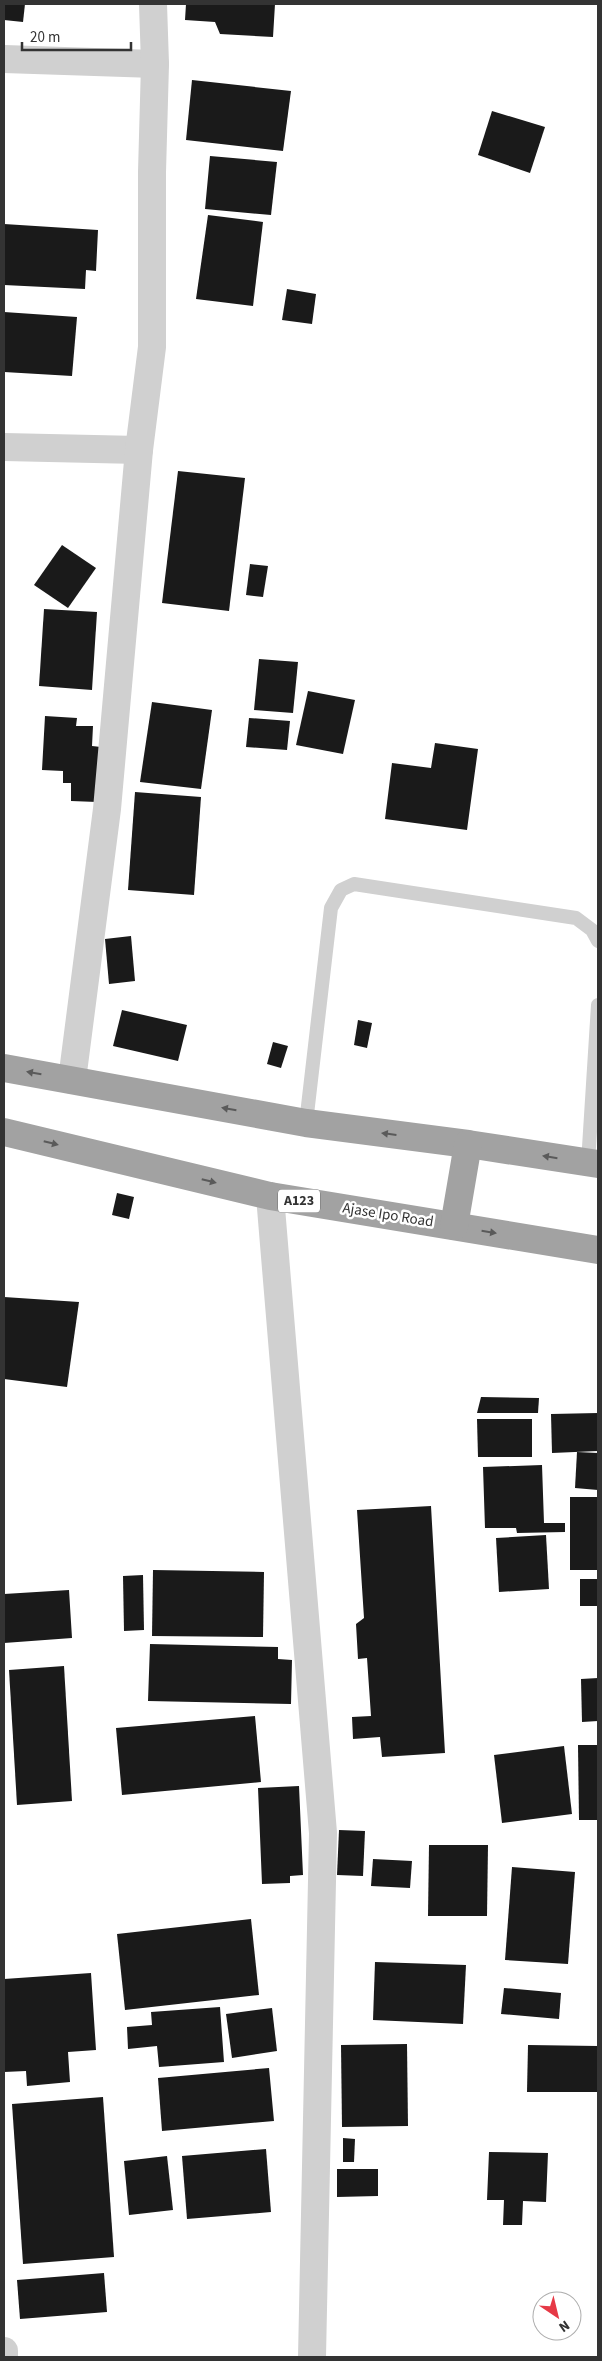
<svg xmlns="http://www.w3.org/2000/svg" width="602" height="2361" viewBox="0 0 602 2361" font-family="'Source Sans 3',sans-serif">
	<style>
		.building { fill: #1a1a1a }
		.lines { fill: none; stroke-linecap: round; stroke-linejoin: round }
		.service { stroke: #d0d0d0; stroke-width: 14 }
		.minor { stroke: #d0d0d0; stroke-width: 28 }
		.trunk { stroke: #a2a2a2; stroke-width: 28 }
		.oneway { fill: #5a5a5a }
		.labels { text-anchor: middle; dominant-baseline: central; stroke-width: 5; stroke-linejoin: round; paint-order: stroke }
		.shield { fill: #fff; stroke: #707070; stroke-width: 1 }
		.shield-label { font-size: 14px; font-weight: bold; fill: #333 }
		.street-label { font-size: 15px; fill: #333; stroke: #fff }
	</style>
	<rect width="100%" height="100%" fill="#fff"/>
	<g class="building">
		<polygon points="4,4 25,4 23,22 4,20"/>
		<polygon points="186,4 275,4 273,37 220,34 215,22 185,20"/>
		<polygon points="192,80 291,91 283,151 186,140"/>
		<polygon points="492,111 545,127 530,173 478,155"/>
		<polygon points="210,156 277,162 271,215 205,209"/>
		<polygon points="208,215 263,222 253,306 196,299"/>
		<polygon points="4,224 98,230 96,271 86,270 85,289 4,285"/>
		<polygon points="287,289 316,294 312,324 282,320"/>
		<polygon points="4,312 77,317 72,376 4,372"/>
		<polygon points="178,471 245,478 229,611 162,603"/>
		<polygon points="62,545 96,568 68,608 34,585"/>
		<polygon points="250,564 268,566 263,597 246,595"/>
		<polygon points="44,609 97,612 92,690 39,686"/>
		<polygon points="259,659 298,662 293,713 254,710"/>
		<polygon points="308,691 355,700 343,754 296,745"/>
		<polygon points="152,702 212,710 201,789 140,782"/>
		<polygon points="45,716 77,718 76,726 93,726 92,746 101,747 97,802 71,801 71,783 63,783 63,771 42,770"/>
		<polygon points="249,718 290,721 287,750 246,747"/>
		<polygon points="435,743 478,749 467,830 385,819 392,763 431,768"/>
		<polygon points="135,792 201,797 194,895 128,890"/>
		<polygon points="131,936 135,981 109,984 105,939"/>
		<polygon points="122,1010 187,1025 178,1061 113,1046"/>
		<polygon points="358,1020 372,1023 367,1048 354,1045"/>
		<polygon points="273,1042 288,1046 281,1068 267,1064"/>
		<polygon points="117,1193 134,1197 129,1219 112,1215"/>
		<polygon points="4,1297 79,1302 67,1387 4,1379"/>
		<polygon points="481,1397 539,1398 538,1413 477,1413"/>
		<polygon points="598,1413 598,1451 552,1453 551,1414"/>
		<polygon points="477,1419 532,1419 532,1457 478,1457"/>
		<polygon points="577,1452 598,1453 598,1490 575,1488"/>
		<polygon points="542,1465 544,1523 565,1523 565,1532 517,1533 516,1528 485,1528 483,1467"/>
		<rect x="570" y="1497" width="28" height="73"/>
		<polygon points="431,1506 445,1753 382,1757 380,1737 353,1739 352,1717 371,1716 367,1658 358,1659 356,1624 364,1618 357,1510"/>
		<polygon points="546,1535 549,1589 499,1592 496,1538"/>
		<polygon points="153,1570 264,1572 263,1637 152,1636"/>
		<polygon points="143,1575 144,1630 124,1631 123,1576"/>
		<rect x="580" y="1579" width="18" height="27"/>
		<polygon points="69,1590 72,1638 4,1643 4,1594"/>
		<polygon points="150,1644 278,1647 278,1659 292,1660 291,1704 148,1701"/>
		<polygon points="64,1666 72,1801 17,1805 9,1670"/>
		<polygon points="598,1678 598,1721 582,1722 581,1679"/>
		<polygon points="255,1716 261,1782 122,1795 116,1728"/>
		<polygon points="578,1745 598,1745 598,1820 579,1820"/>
		<polygon points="564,1746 572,1814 502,1823 494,1755"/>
		<polygon points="299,1786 303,1875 290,1876 290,1883 262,1884 258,1788"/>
		<polygon points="339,1830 365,1831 363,1876 337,1875"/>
		<polygon points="429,1845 488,1845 487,1916 428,1916"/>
		<polygon points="373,1859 412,1861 410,1888 371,1886"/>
		<polygon points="512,1867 575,1872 568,1964 505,1960"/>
		<polygon points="251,1919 259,1995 125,2010 117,1934"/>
		<polygon points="375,1962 466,1965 463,2024 373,2020"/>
		<polygon points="91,1973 96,2050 68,2052 70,2082 27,2086 26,2071 4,2072 4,1979"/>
		<polygon points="504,1988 561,1993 559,2019 501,2014"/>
		<polygon points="220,2007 224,2062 159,2067 157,2046 128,2049 127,2027 152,2025 151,2012"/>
		<polygon points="272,2008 277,2051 232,2058 226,2014"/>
		<polygon points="407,2044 408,2126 342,2127 341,2045"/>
		<polygon points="528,2045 598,2046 598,2092 527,2092"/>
		<polygon points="269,2068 274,2121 162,2131 158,2078"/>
		<polygon points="103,2097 114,2257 23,2264 12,2104"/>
		<polygon points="343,2138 355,2139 354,2162 343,2162"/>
		<polygon points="266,2149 271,2212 187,2219 182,2156"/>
		<polygon points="489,2152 548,2153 546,2202 523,2201 522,2225 503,2225 504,2200 487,2200"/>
		<polygon points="167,2156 173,2210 129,2215 124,2161"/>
		<polygon points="337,2169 378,2169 378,2196 337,2197"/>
		<polygon points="104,2273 107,2312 20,2319 17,2280"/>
	</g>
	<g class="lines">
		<g class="service">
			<polyline points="306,1123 331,908 341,890 354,884 576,918 592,930 598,941"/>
			<polyline points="588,1163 598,1005"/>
		</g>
		<g class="minor">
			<polyline points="4,59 155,64"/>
			<polyline points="4,447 139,450"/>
			<polyline points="72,1080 107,809 139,450 152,347 152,172 155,64 153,4"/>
			<polyline points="270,1196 323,1833 312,2357"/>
			<polyline points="4,2351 4,2357"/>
		</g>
		<g class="trunk">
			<polyline points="4,1068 306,1123 468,1144 598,1164"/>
			<polyline points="4,1132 270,1196 598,1250"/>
			<polyline points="454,1226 468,1144"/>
		</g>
	</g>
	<defs><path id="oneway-solid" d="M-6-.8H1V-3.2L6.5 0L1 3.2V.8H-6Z" transform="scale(1.25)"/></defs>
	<g class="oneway">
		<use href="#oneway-solid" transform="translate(34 1073) rotate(-170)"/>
		<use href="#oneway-solid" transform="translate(229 1109) rotate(-170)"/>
		<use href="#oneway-solid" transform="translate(389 1134) rotate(-173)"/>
		<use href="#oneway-solid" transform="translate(51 1143) rotate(14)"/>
		<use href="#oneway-solid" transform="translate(550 1157) rotate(-171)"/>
		<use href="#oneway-solid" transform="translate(209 1181) rotate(14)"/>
		<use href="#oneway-solid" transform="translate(489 1232) rotate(9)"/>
	</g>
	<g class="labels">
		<rect class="shield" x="278" y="1189.5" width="42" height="23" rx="4"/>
		<g class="shield-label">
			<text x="299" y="1201">A123</text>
		</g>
		<g class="street-label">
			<text transform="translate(388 1215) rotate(9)">Ajase Ipo Road</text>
		</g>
	</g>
	<rect width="602" height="2361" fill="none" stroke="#333333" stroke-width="10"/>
	<g transform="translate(557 2316) rotate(145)"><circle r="24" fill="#ffffff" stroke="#adadad"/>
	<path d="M0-4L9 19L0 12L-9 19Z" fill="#e63946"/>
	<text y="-8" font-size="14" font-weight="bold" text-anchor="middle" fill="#333333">N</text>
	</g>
	<path d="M22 42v8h109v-8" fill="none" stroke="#333333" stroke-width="2.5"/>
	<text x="30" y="42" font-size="15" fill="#333333" stroke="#ffffff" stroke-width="4" paint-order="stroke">20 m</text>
</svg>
